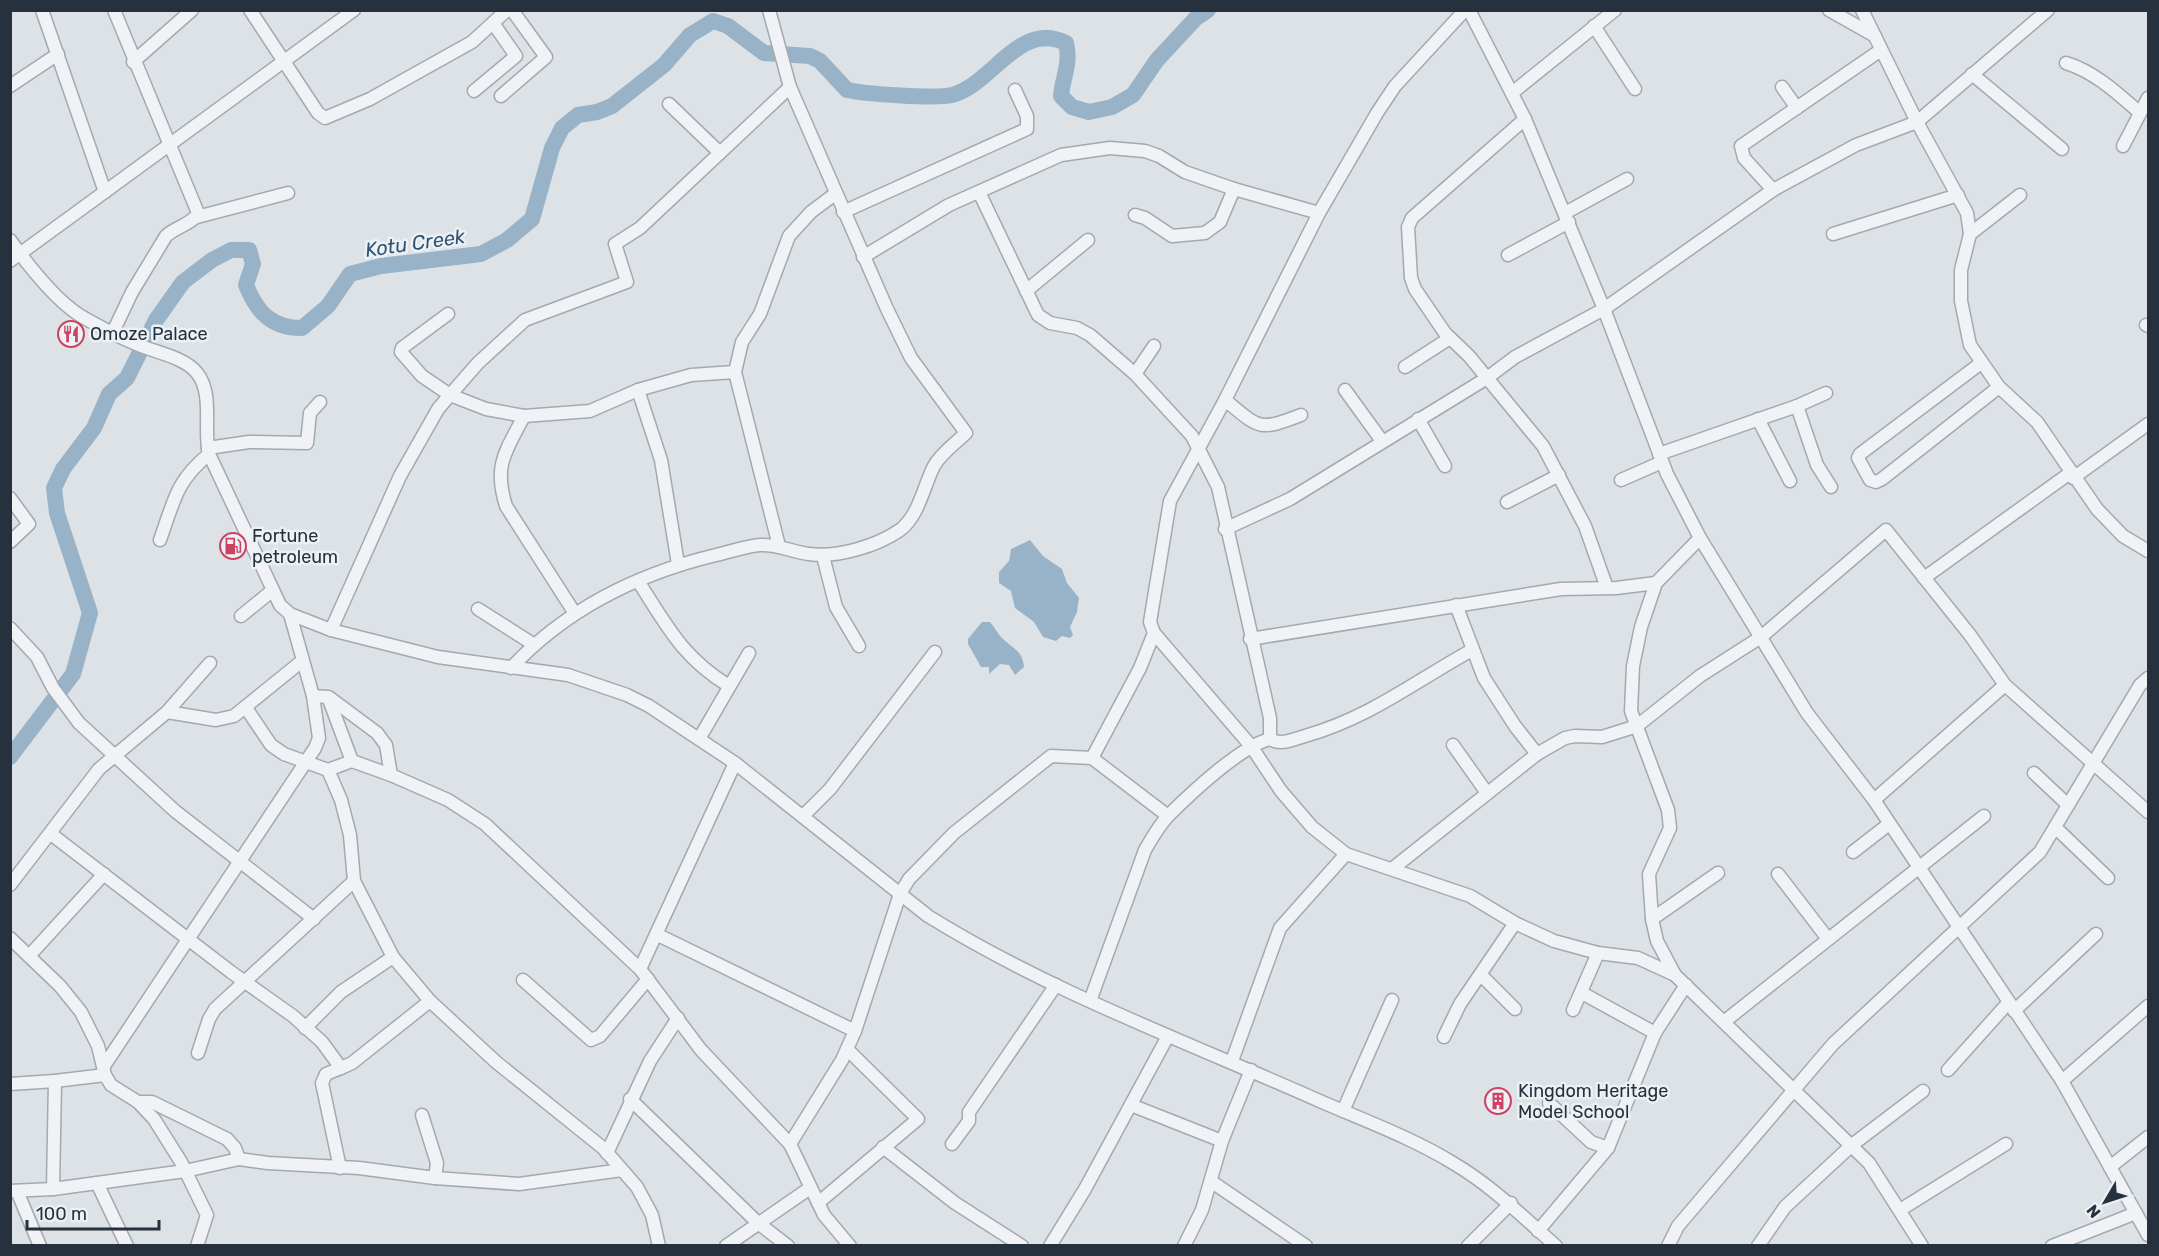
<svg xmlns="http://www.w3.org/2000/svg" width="2159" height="1256" viewBox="0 0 2159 1256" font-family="Rubik,sans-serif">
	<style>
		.water { fill: #98b3c7 }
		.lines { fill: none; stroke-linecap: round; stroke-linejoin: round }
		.river { stroke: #98b3c7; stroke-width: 16 }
		.minor-casing { stroke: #a3a9b1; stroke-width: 15 }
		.minor { stroke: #f0f2f5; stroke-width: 12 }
		.labels { text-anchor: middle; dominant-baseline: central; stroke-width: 5; stroke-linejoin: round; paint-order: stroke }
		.poi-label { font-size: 18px; fill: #27313d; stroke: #ecf1f5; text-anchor: start }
		.water-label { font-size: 20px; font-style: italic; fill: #315371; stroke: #ecf1f5 }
	</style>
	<rect width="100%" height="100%" fill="#dde2e7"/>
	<g class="water">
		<polygon points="1030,540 1043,556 1062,569 1067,583 1079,598 1077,612 1070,627 1073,635 1070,638 1062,636 1056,641 1043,637 1034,622 1015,608 1011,591 999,583 999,572 1009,561 1011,549"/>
		<path d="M982,622h8c4,4 7,11 11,15 9,10 22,13 23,30l-9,8 -6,-10 -9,-1 -11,10v-7h-8l-13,-23v-5z"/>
	</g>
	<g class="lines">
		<path class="river" d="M10,757l63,-83 17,-61 -33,-100 -3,-25 9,-19 31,-41 15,-34 18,-16 29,-58 27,-38 29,-22 19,-10h18l4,14 -7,21c11,27 25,43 56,43l26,-22 22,-32 31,-8 100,-12 26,-14 25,-21 20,-71 10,-20 16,-13 19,-3 15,-6 52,-41 26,-30 23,-14 15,5 36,27 46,3 10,5 27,29c19,4 88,9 105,5 41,-11 67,-75 114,-52 5,21 -3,32 -5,53l11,11 17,5 23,-5 21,-12 24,-35 39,-42 12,-8"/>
		<defs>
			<g id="minor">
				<polyline points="42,10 105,192"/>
				<polyline points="250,10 318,113 325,118 370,99 472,42 507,10"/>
				<polyline points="1465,10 1395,86 1377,113 1319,213 1225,400 1170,501 1150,622 1154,633 1251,746 1281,791 1312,827 1346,854 1470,896 1515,923 1554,941 1598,953 1638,958 1675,975 1869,1163 1922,1246"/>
				<polyline points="1469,10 1525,119 1604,309 1667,474 1700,538 1807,713 1874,800 2062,1081 2148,1235"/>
				<polyline points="1829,10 1875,36"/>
				<polyline points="1862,10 1917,122 1967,213 1970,234 1961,270 1961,301 1970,345 1999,387 2037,422 2097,509 2123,536 2148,551"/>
				<polyline points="1594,26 1635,89"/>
				<polyline points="133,62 192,10"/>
				<path d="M2066,63c29,9 51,30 74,50"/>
				<polyline points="1972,74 2062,149"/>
				<polyline points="10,86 58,54"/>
				<polyline points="1782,87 1797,108"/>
				<polyline points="474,91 516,56 493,23"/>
				<polyline points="1512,93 1615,10"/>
				<polyline points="501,96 546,57 512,10"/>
				<polyline points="669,104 720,153"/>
				<polyline points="1525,119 1412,218 1408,227 1411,278 1415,289 1445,333 1469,356 1543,446 1585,526 1607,588"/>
				<polyline points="2123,146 2148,98"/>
				<polyline points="1773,190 1744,158 1741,146 1881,50"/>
				<path d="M979,192l59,123 12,8 27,5 13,7 45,39 57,62 26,51 52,231v21c-29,7 -79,54 -101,76 -10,10 -17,23 -24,35l-55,151"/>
				<polyline points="843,212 1027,129 1027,116 1015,90"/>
				<polyline points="1565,213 1627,179"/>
				<polyline points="1135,215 1145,218 1172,236 1205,233 1220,222 1234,189 1319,213"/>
				<polyline points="197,217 288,193"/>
				<polyline points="1833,234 1958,195"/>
				<polyline points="1970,234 2020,195"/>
				<path d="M10,240c18,25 49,65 76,79 16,9 33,18 50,25 18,8 49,13 61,29 17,21 6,57 12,81l71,151 10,9 41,16 107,27 130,18 59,20 22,11 86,57 193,153c124,77 262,127 394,186 44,19 90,36 131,61 39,23 69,53 103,83"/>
				<polyline points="1508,255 1569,222"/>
				<polyline points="863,257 949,205 1061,155 1110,148 1145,151 1159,156 1185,172 1234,189"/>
				<polyline points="10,261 354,10"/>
				<polyline points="1026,291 1088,240"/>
				<polyline points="448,314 402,348 401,352 422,376 450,395 486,409 524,416 590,411 638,390 691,375 735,372"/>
				<polyline points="2146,325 2148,326"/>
				<path d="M113,332l19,-40 34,-56c9,-9 27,-12 32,-23l-84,-203"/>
				<polyline points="1981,363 1860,454 1858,458 1870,480 1876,482 1882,479 1999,387"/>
				<polyline points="1405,367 1450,338"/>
				<polyline points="1135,374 1154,346"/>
				<polyline points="638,390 661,460 678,564"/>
				<polyline points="1345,390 1382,441"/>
				<path d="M1225,400c35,28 32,32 76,15"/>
				<polyline points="1797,406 1817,465 1831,487"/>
				<path d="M524,416c-18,35 -31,49 -18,90l68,106"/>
				<polyline points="1418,419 1445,466"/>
				<polyline points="1758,419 1790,481"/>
				<polyline points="208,448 249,442 307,443 310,413 320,402"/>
				<polyline points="1659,454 1797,406 1826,393"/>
				<polyline points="2073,478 2148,424"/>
				<polyline points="1621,480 1662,462"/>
				<polyline points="10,498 29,524 10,542"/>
				<polyline points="1507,502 1559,475"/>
				<polyline points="1225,529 1290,499 1487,378 1515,357 1604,309 1773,190 1856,145 1917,122 2048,10"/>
				<path d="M160,540c14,-39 16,-59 49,-86"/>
				<polyline points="779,546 735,372 742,342 760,314 789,236 811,212 835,194"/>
				<polyline points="823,556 836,607 859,646"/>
				<polyline points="1924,578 2070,473"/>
				<path d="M638,581c29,45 44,76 91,105"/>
				<polyline points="1456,605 1484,678 1515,726 1537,754"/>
				<polyline points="478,609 533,644"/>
				<polyline points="290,614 313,696 328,697 352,761"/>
				<polyline points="241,616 273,590"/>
				<polyline points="10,628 37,657 53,688 79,723 175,811 314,919"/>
				<polyline points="331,630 400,476 438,409 450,395 478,363 525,320 627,282 615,244 640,228 790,87"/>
				<polyline points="1250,639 1561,589 1616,588 1656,583"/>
				<path d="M511,668c56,-60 126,-94 205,-113 14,-3 30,-9 44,-10 18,-1 32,7 49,9 28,4 68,-8 91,-24 19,-14 24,-45 34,-64 7,-13 22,-23 32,-33l-55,-75 -24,-49 -97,-222 -21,-77"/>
				<polyline points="330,698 377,733 386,745 391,775"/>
				<polyline points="246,708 271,745 284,754 328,770 352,761 391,775 448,800 485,824 640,969 701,1050 790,1144"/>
				<polyline points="167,712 216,720 234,716 302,661"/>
				<polyline points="699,739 749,653"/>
				<path d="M1270,739c11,7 24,0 35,-3 66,-19 109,-54 167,-86"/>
				<polyline points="1453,745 1487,793"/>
				<polyline points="1092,758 1140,668 1154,633"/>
				<polyline points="328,770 341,800 350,835 354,881 393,957 430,1001 496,1062 603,1148 637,1187 652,1215 659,1246"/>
				<polyline points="2034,773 2068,805"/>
				<polyline points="1874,800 2005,685"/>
				<polyline points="803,816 830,789 935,652"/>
				<polyline points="2055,827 2108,878"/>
				<polyline points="51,834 231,972 293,1016 322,1042 341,1068 326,1074 322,1083 340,1168"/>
				<polyline points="1853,852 1889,824"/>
				<polyline points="1392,869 1537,754 1565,738 1575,736 1602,737 1637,726 1700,676 1761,637 1886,530 1970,635 2005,685 2148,812"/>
				<polyline points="1778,874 1828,939"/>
				<polyline points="10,885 99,769 167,712 210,663"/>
				<polyline points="1652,919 1718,873"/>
				<polyline points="658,935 855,1031"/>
				<polyline points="10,938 60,986 81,1012 98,1046 105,1075 111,1085 138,1102 154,1119 181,1162 207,1215 197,1246"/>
				<polyline points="29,956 104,874"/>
				<polyline points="640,969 735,763"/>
				<polyline points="1481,975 1515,1009"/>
				<polyline points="1675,975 1657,941 1652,919 1649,874 1670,828 1668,810 1631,711 1633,666 1641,627 1656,583 1700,538"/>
				<polyline points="523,980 591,1040 600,1036 648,979"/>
				<polyline points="1582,993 1655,1033"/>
				<polyline points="1573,1010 1598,953"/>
				<polyline points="2014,1011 2096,934"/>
				<polyline points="1725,1021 1984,816"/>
				<polyline points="305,1028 341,992 393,957"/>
				<polyline points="1444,1037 1460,1004 1515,923"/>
				<polyline points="198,1053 209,1019 215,1009 354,881"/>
				<polyline points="1232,1061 1280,928 1346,854"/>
				<polyline points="104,1066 315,748 319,738 313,696"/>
				<polyline points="341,1068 352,1063 430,1001"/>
				<polyline points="1948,1070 2008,1003"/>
				<polyline points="55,1081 105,1075"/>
				<polyline points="2062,1081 2148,1006"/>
				<polyline points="10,1084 55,1081 53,1189"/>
				<polyline points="630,1099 758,1223 788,1246"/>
				<polyline points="138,1102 152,1102 227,1139 235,1148 239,1159"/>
				<polyline points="1549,1103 1591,1142 1608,1148"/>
				<polyline points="1131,1105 1222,1141"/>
				<polyline points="1343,1111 1392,1000"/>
				<polyline points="422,1115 437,1163 435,1178"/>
				<polyline points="952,1144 969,1121 969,1112 1056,985"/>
				<polyline points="883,1147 955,1203 1022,1246"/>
				<polyline points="607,1153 650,1061 678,1018"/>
				<polyline points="2110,1167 2148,1137"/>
				<polyline points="1212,1182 1306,1246"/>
				<polyline points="97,1183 127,1246"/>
				<polyline points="10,1191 53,1189 185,1171 239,1159 268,1163 359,1168 435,1178 519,1184 622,1170"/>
				<polyline points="17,1191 40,1246"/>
				<polyline points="818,1203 918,1119 847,1049"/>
				<polyline points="1900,1210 2006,1144"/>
				<polyline points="1538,1231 1608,1148 1655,1033 1686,985"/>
				<polyline points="726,1246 810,1188"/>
				<polyline points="850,1246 824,1215 790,1144 842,1060 855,1031 900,894 909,879 954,833 1051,756 1092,758 1168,816"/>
				<polyline points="1050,1246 1085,1189 1168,1036"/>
				<polyline points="1184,1246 1202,1210 1222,1141 1251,1070"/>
				<polyline points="1468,1246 1511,1203"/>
				<polyline points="1668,1246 1678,1226 1833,1044 2040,852 2140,685 2148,678"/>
				<polyline points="1758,1246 1785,1207 1852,1145 1923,1091"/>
				<polyline points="2052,1246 2136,1213"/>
			</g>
		</defs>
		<use href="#minor" class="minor-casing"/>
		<use href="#minor" class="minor"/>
	</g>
	<defs>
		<symbol id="restaurant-ring" viewBox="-11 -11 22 22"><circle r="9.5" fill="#ecf1f5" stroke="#cd4162" stroke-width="1.5"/><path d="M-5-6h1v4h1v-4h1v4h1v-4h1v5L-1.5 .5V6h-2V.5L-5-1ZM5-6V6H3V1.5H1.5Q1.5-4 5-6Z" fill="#cd4162"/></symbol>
		<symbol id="fuel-ring" viewBox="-11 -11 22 22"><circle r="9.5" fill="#ecf1f5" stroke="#cd4162" stroke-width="1.5"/><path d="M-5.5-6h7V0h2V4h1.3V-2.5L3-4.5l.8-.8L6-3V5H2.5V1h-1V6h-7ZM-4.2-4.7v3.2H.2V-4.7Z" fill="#cd4162"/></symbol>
		<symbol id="building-ring" viewBox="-11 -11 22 22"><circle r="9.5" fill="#ecf1f5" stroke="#cd4162" stroke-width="1.5"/><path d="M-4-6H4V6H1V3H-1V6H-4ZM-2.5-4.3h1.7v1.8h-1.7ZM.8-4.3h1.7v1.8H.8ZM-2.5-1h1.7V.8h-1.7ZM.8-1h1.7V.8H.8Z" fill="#cd4162"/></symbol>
	</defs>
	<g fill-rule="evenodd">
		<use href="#restaurant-ring" x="56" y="319" width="30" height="30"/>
		<use href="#fuel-ring" x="218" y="531" width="30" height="30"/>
		<use href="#building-ring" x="1483" y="1086" width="30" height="30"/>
	</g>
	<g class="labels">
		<g class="poi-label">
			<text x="90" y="334">Omoze Palace</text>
			<text x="252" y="536">Fortune<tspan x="252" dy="21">petroleum</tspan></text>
			<text x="1518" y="1091">Kingdom Heritage<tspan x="1518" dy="21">Model School</tspan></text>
		</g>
		<g class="water-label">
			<text transform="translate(415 243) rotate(-8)">Kotu Creek</text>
		</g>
	</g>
	<rect width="2159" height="1256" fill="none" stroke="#27313d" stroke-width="24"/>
	<g transform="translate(2105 1202) rotate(231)" stroke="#ecf1f5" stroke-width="4.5" paint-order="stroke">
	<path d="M0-4.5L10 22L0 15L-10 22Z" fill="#27313d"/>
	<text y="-9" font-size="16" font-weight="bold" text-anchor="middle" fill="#27313d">N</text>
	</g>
	<path d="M27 1220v9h132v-9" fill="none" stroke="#27313d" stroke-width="3"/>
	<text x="36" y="1220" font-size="18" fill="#27313d" stroke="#ecf1f5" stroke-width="4.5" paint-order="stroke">100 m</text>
</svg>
